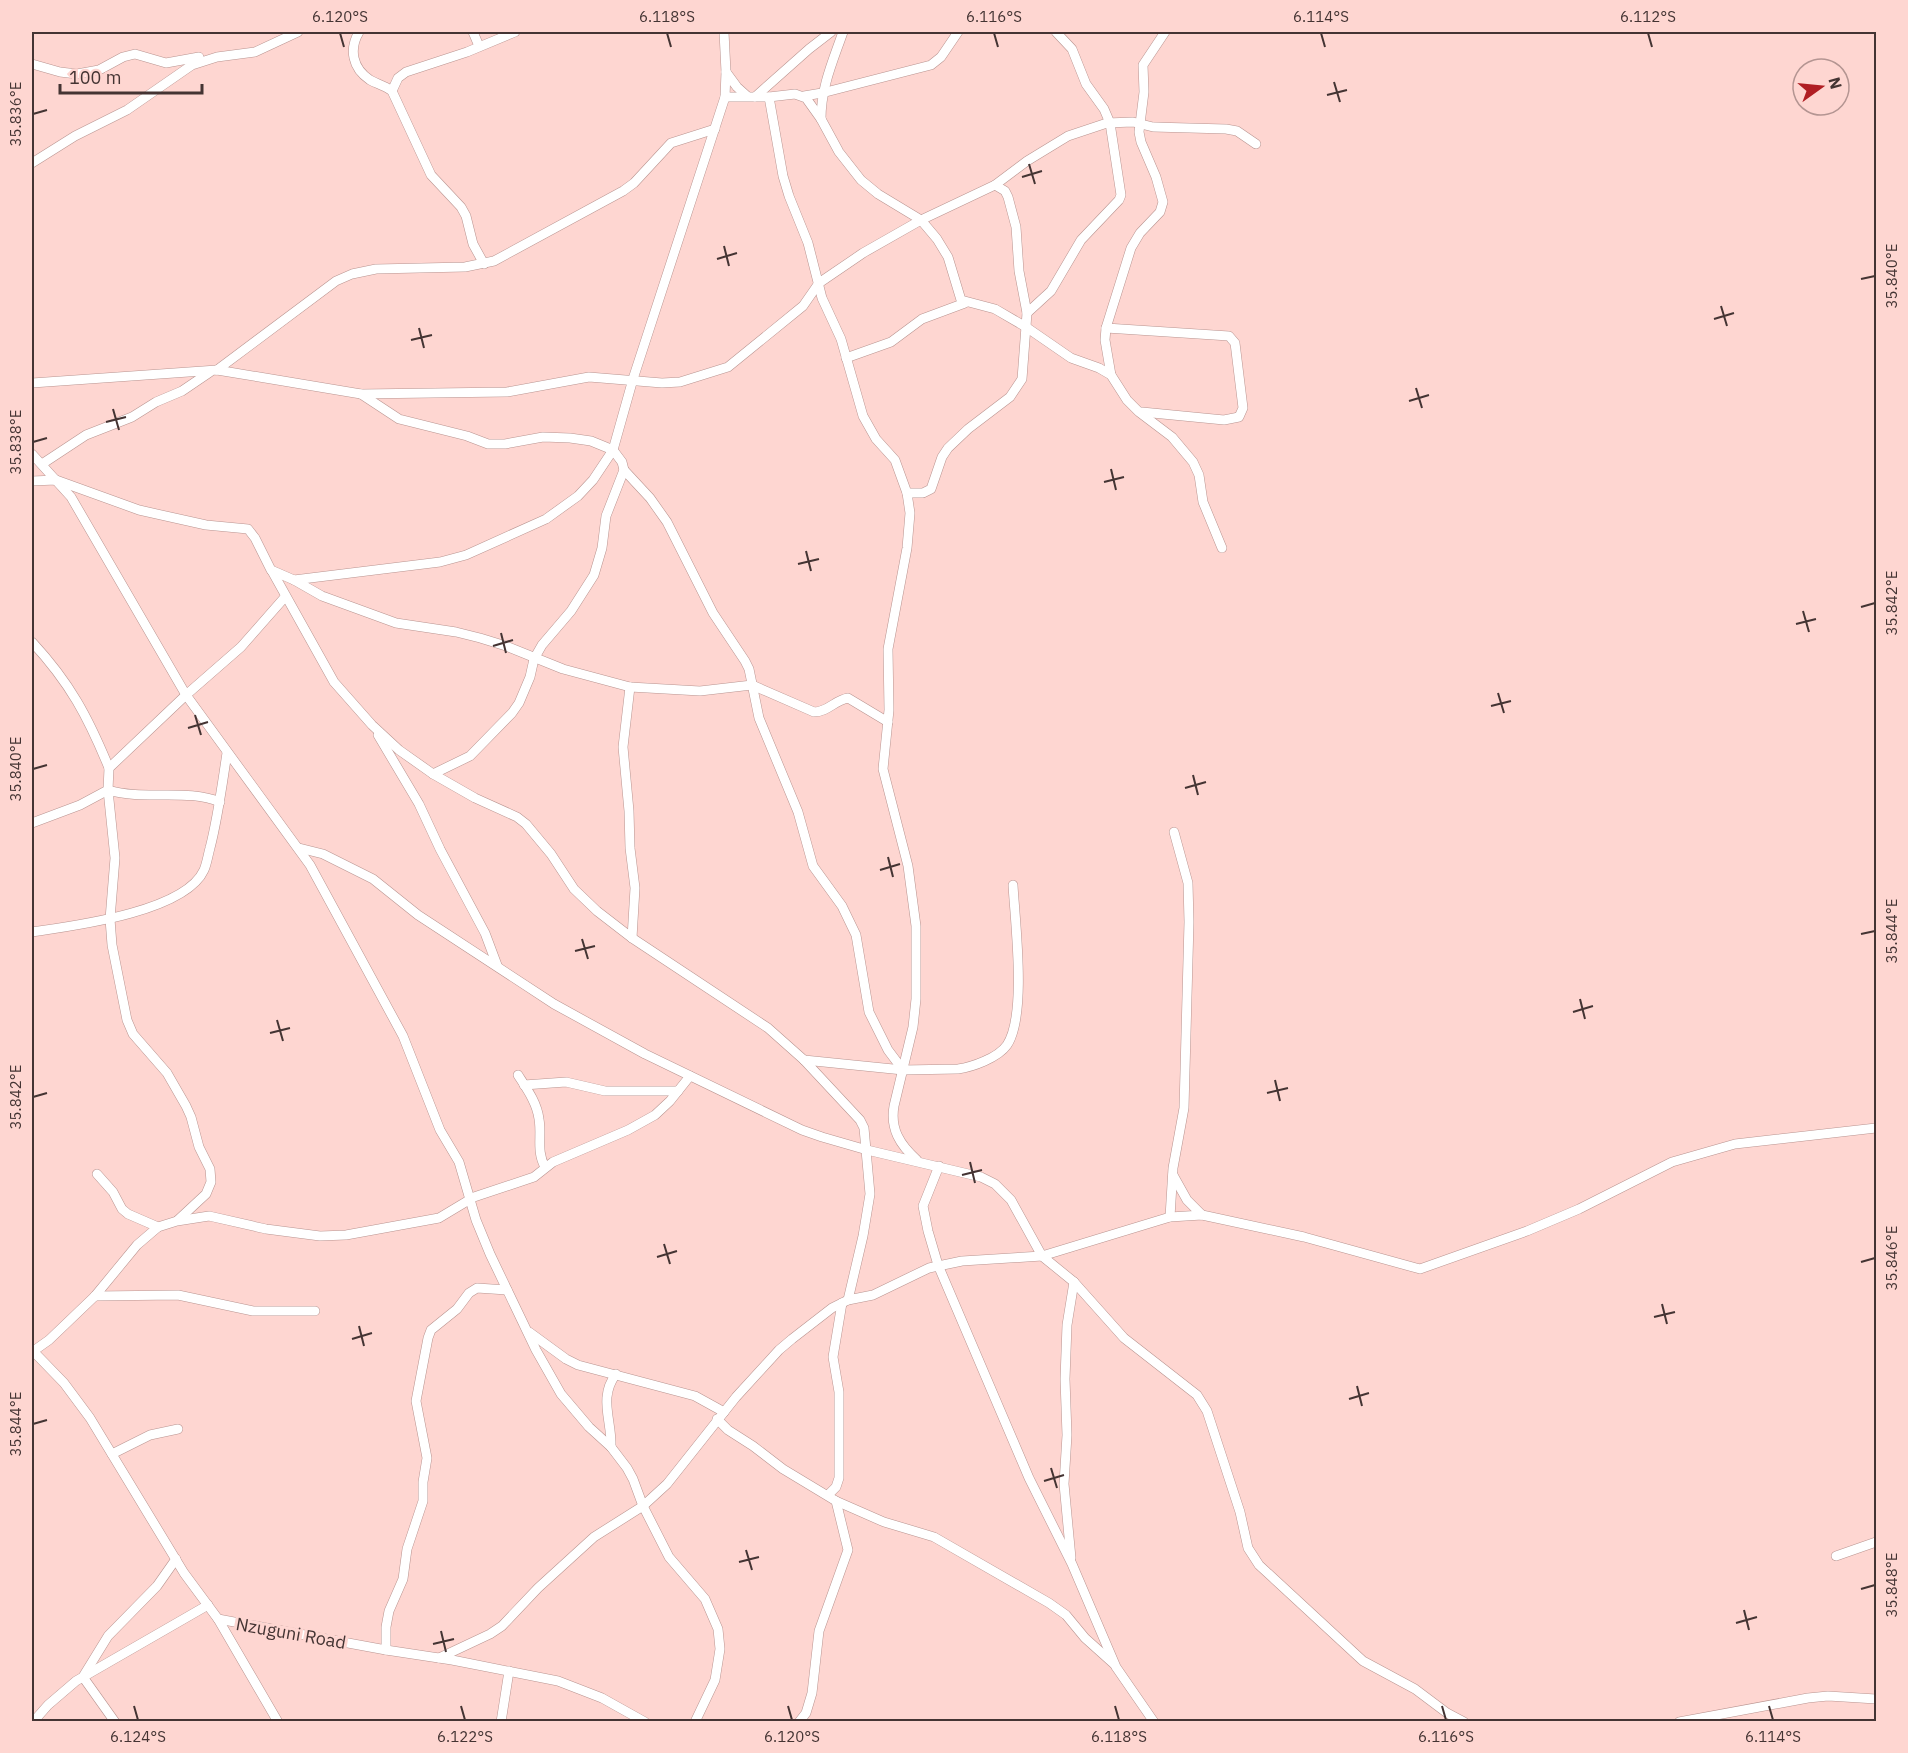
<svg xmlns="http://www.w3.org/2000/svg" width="1908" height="1753" viewBox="0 0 1908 1753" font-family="'IBM Plex Sans',sans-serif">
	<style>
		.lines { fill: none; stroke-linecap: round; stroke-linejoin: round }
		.minor-casing { stroke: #b99490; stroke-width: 10 }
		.minor { stroke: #fff; stroke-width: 9 }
		.ticks { fill: none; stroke: #443433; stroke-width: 2 }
		.labels { text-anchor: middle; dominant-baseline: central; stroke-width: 6; stroke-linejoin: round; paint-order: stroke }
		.street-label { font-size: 18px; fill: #443433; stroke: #fed6d1 }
		.neatline { fill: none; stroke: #443433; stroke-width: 2 }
		.ticks-label { font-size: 15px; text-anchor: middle; fill: #443433 }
	</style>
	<rect width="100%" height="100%" fill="#fed6d1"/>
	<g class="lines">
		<defs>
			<g id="minor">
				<path d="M359,32c-10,17 -7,36 11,48 7,4 14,5 22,11l39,84 30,32 5,9 7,28 11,20"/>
				<polyline points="473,32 479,46"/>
				<polyline points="32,64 60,72 77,74 99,70 123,57 135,54 166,63 199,57"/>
				<polyline points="726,72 737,87 747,96"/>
				<polyline points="392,91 398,78 406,72 467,52 515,32"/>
				<polyline points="804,96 822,93 931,65 941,57 958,32"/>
				<polyline points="725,97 769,97 795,94 806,98 821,119 839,152 861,180 878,194 921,220 937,239 948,257 961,300 995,309 1026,327 1071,358 1099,368 1111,375 1127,400 1139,412 1172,437 1193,462 1199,475 1203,502 1222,548"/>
				<polyline points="755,97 809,49 831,32"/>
				<path d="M769,97l14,79 6,20 19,47 14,55 19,41 22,77 13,23 19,21 12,33 3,20 -3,35 -19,101 1,61 -6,59 25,97 8,60v73l-3,28 -19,79c-4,23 6,39 23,54"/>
				<path d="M821,119c0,-32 12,-58 22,-87"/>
				<polyline points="32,163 75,136 127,110 192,65 217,57 255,52 298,32"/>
				<polyline points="1027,313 1051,291 1081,240 1119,200 1121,195 1110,123 1104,109 1086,84 1072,49 1056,32"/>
				<polyline points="1106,328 1229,336 1235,343 1243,408 1239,417 1224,420 1142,412"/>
				<polyline points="846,358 891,342 922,319 965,303"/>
				<polyline points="217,370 336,281 352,274 376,269 465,267 494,261 623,191 634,183 671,143 715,129"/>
				<polyline points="1111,375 1105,340 1106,328 1131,248 1140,233 1160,212 1163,202 1156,177 1141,142 1139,132 1144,92 1143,65 1165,32"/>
				<polyline points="32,383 217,370 361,394 507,392 589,377 662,383 680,382 728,367 803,306 819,283 863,253 921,220 995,185 1027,161 1068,136 1107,123 1133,122 1153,127 1226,129 1237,131 1256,144"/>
				<polyline points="361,394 399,419 467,436 488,444 505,444 543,437 570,438 591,441 613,450 622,462 624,470 650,498 667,522 713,613 745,661 749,669 759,718 798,812 813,866 842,906 856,935 869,1012 888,1050 903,1070"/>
				<polyline points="32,454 71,497 186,695 310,865 403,1036 440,1130 459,1162 476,1220 490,1254 536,1350 561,1394 589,1427 611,1447 627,1468 633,1479 643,1506 669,1557 705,1599 718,1629 720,1649 715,1680 695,1722"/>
				<polyline points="42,464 86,435 132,417 156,402 182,391 210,372"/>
				<polyline points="32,481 56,480 139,510 206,525 248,529 255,538 271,570 294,580 440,562 466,555 546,519 578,496 593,480 613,450 633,379 725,97 726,72 724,32"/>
				<polyline points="907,493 923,493 931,489 942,457 948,448 968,429 1010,397 1022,379 1027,313 1019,271 1016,227 1008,197 1005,191 995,185"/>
				<polyline points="272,571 334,682 372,725 399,750 433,774 475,798 517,817 526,824 551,854 574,889 597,911 632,938 768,1028 804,1060 860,1120 864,1128 870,1194 863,1236 848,1300"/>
				<path d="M294,580l28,16 74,27 60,9 24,6 26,8 57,23 67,18 70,4 52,-6 62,27c14,0 21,-12 34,-14l40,24"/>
				<path d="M32,642c38,41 56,75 77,126"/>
				<polyline points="630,687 623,747 629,811 630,848 635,888 632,938"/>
				<polyline points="378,735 419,804 440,849 485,933 497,965"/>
				<polyline points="433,774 470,756 512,713 519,703 530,677 534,659 542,645 571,611 594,575 602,548 606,516 624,470"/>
				<polyline points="32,823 80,805 108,790 109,768 186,695 241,647 285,597"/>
				<polyline points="299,848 323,854 373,879 418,915 554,1004 645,1054 802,1130 822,1137 867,1150 981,1177 995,1184 1011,1200 1042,1256 1074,1282 1124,1338 1197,1395 1207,1411 1240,1512 1248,1548 1259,1565 1363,1661 1415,1689 1447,1713 1464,1722"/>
				<path d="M32,932c41,-6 153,-20 172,-62 3,-7 4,-15 6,-22 8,-31 12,-63 17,-95"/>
				<path d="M804,1060l99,10 55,-1c14,-2 40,-11 49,-24 20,-30 8,-123 6,-160"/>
				<path d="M518,1075c9,14 19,28 21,44 3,17 -3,32 6,48"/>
				<polyline points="524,1085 566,1082 605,1091 678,1091"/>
				<polyline points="939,1166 923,1206 928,1231 938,1265 1029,1478 1072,1564 1116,1667 1154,1722"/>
				<polyline points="97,1174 113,1192 122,1209 128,1214 158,1227"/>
				<polyline points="1173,1175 1187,1200 1202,1215"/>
				<polyline points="1170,1217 1173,1168 1184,1108 1189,922 1188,883 1174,832"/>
				<path d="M178,1220l28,-26 5,-12 -1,-13 -11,-22 -8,-30 -5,-11 -19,-33 -34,-39 -6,-14 -15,-75 -2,-26 5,-61 -7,-68c37,11 79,-2 112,12"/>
				<polyline points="95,1296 178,1295 253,1311 315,1311"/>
				<polyline points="529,1332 566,1359 578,1365 695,1396 724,1412"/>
				<polyline points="32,1350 64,1383 90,1418 184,1573 218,1619 278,1722"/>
				<polyline points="32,1352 49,1340 95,1296 137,1245 158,1227 177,1221 209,1216 266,1229 320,1236 346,1235 439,1218 474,1197 534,1177 553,1162 628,1130 655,1115 670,1101 690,1076"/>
				<polyline points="717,1419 728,1430 753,1446 783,1469 836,1501 884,1522 934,1537 1049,1603 1066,1615 1085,1638 1114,1664"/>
				<path d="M611,1447c1,-27 -13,-49 5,-73"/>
				<polyline points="112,1454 150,1435 178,1429"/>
				<polyline points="828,1495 836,1487 839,1478 839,1392 833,1357 842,1303"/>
				<polyline points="1836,1556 1876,1542"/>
				<polyline points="1071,1558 1064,1484 1067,1435 1065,1379 1067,1325 1074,1282"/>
				<polyline points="218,1619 386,1650 452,1660 558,1681 602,1698 645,1722"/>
				<polyline points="386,1650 386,1627 389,1611 403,1579 407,1549 423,1501 423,1482 427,1458 416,1401 428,1338 431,1330 457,1309 469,1293 477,1288 507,1290"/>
				<polyline points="439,1658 490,1634 502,1626 538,1588 594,1537 643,1506 667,1484 736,1397 779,1350 792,1339 832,1308 848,1300 873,1295 929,1268 962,1261 1042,1256 1170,1217 1202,1215 1304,1237 1420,1269 1527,1231 1579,1209 1672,1162 1735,1144 1876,1128"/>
				<polyline points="84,1675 108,1636 157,1586 176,1559"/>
				<polyline points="83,1677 115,1722"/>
				<polyline points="33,1722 48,1705 76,1681 208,1605"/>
				<polyline points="501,1722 509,1671"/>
				<polyline points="799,1722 806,1713 812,1693 819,1631 848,1550 836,1501"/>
				<polyline points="1679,1722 1808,1698 1828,1696 1876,1699"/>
			</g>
		</defs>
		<use href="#minor" class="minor-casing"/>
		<use href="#minor" class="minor"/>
	</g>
	<path class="ticks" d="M340,33l4,14M667,33l4,14M994,33l4,14M1321,33l4,14M1648,33l4,14M1334,82l6,20M1327,95l20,-5M33,114l14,-4M1029,164l6,20M1022,177l20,-6M724,246l5,20M717,259l20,-6M1861,279l14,-3M1721,306l6,20M1714,319l20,-6M419,328l5,20M411,340l21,-5M1416,388l6,20M1409,401l20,-6M113,409l6,21M106,422l20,-5M33,442l14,-4M1111,469l5,21M1104,482l20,-5M806,551l5,20M798,564l21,-5M1861,607l14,-4M1803,611l6,21M1796,624l20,-5M501,633l5,20M493,646l20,-6M1498,693l6,20M1491,706l20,-5M195,715l6,20M188,728l20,-6M33,769l14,-4M1193,775l5,20M1185,788l21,-6M888,857l5,20M880,870l20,-6M1861,934l14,-3M582,939l6,20M575,951l20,-5M1580,999l5,20M1573,1012l20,-6M277,1020l6,21M270,1033l20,-5M1275,1080l5,21M1267,1093l21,-5M33,1097l14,-4M970,1162l5,21M962,1175l20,-5M664,1244l6,20M657,1257l20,-6M1861,1262l14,-4M1662,1304l5,20M1654,1317l21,-5M359,1326l5,20M352,1339l20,-6M1357,1386l5,20M1349,1399l20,-6M33,1424l14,-4M1051,1468l6,20M1044,1481l20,-6M746,1550l6,20M739,1562l20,-5M1861,1589l14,-4M1744,1610l5,20M1736,1623l21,-6M441,1631l5,21M433,1644l21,-5M134,1706l4,14M461,1706l4,14M788,1706l4,14M1115,1706l4,14M1442,1706l4,14M1769,1706l4,14"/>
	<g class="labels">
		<g class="street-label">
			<text transform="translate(291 1633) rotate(10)">Nzuguni Road</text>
		</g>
	</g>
	<rect width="1908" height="1753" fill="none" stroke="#fed6d1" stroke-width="66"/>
	<g transform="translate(1821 87) rotate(75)"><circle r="28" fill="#fed6d1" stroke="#b49592" stroke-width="1.5"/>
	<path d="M0-4.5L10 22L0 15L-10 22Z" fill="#b01e23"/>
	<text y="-9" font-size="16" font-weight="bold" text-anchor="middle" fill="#443433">N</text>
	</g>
	<path d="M60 84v9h142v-9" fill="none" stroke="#443433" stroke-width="3"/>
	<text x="69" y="84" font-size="18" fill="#443433" stroke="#fed6d1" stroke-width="4.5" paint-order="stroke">100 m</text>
	<rect x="33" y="33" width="1842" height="1687" class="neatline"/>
	<g class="ticks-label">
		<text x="340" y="22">6.120°S</text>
		<text x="667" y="22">6.118°S</text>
		<text x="994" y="22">6.116°S</text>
		<text x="1321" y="22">6.114°S</text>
		<text x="1648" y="22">6.112°S</text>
		<text transform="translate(16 114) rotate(-90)" y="5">35.836°E</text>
		<text transform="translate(1892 276) rotate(-90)" y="5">35.840°E</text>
		<text transform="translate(16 442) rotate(-90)" y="5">35.838°E</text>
		<text transform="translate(1892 603) rotate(-90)" y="5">35.842°E</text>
		<text transform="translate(16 769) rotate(-90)" y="5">35.840°E</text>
		<text transform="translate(1892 931) rotate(-90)" y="5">35.844°E</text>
		<text transform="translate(16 1097) rotate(-90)" y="5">35.842°E</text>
		<text transform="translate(1892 1258) rotate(-90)" y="5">35.846°E</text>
		<text transform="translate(16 1424) rotate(-90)" y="5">35.844°E</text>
		<text transform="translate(1892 1585) rotate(-90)" y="5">35.848°E</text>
		<text x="138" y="1742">6.124°S</text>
		<text x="465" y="1742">6.122°S</text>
		<text x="792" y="1742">6.120°S</text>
		<text x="1119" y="1742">6.118°S</text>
		<text x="1446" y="1742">6.116°S</text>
		<text x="1773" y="1742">6.114°S</text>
	</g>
</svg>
